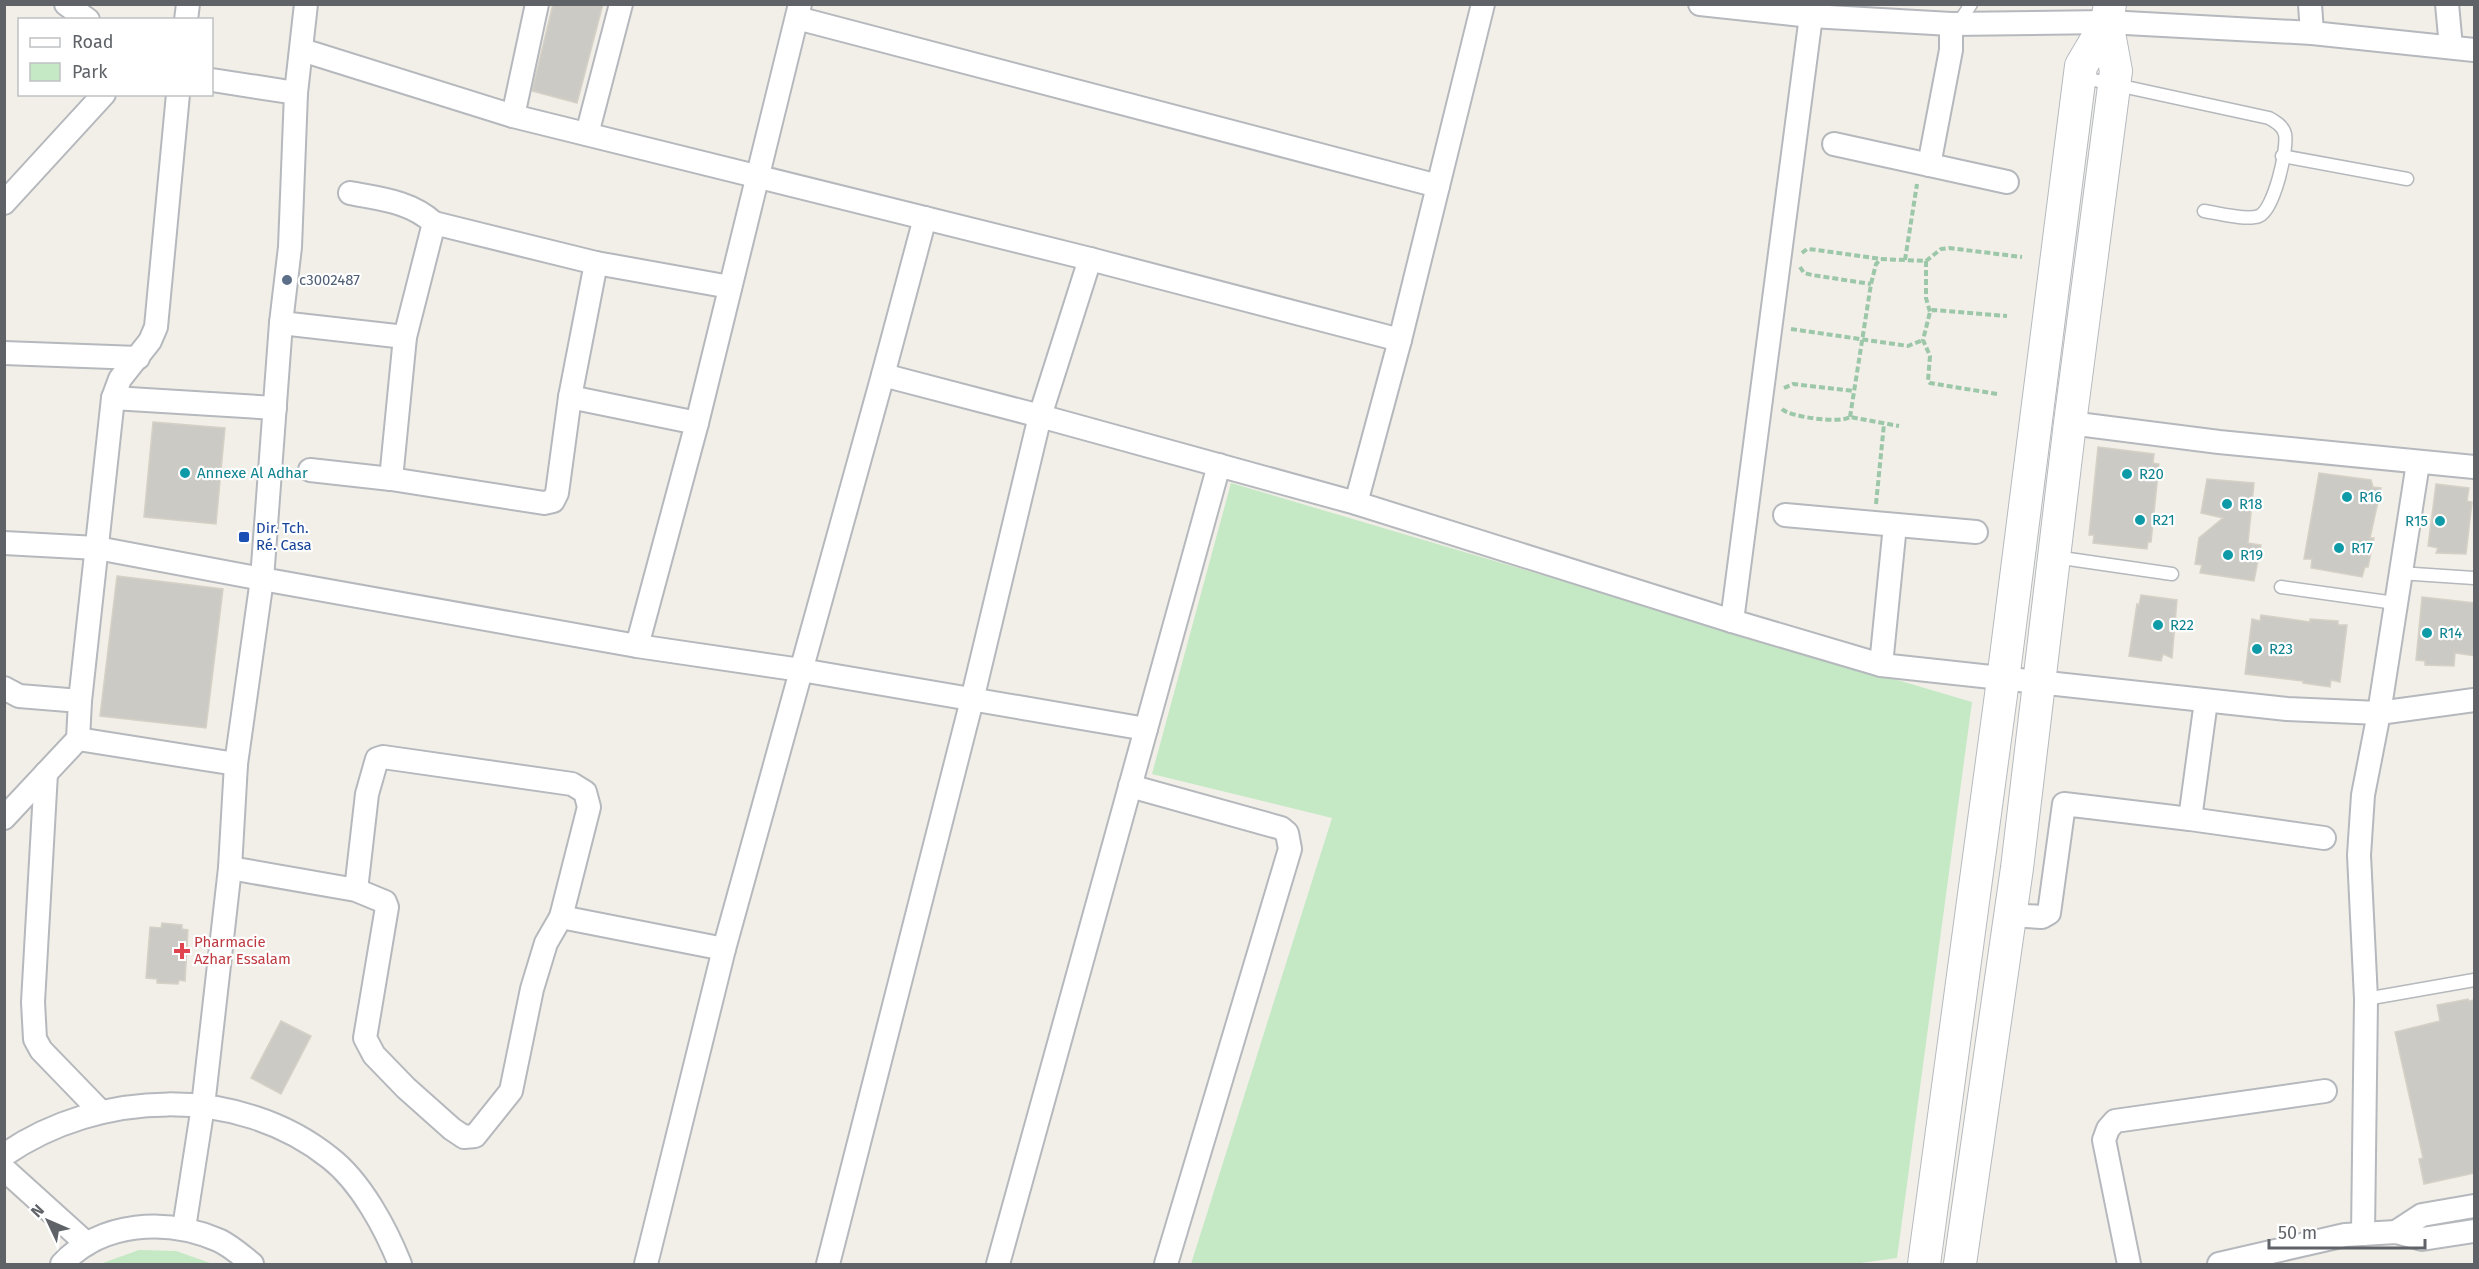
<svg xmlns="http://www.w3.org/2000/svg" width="2479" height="1269" viewBox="0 0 2479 1269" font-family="'Fira Sans',sans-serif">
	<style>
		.green { fill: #c5e8c5 }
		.building { fill: #cccac5; stroke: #d6d1c6; stroke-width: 1.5 }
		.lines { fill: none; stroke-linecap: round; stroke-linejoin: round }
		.lane-casing { stroke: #b5b8bc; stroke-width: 15 }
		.street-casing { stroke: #b5b8bc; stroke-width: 26 }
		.secondary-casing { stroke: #b6babf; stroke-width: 34 }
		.path { stroke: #9cc7a9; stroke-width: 4; stroke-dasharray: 6 3; stroke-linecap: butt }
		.lane { stroke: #fff; stroke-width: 12 }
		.street { stroke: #fff; stroke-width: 22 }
		.secondary { stroke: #fff; stroke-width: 32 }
		.service-dot { fill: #5c6f8a; stroke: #fff; stroke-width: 2 }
		.culture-dot { fill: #0f9aa8; stroke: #fff; stroke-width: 2 }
		.transit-dot { fill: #1a4fb4; stroke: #fff; stroke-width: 2 }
		.health-dot { fill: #e0444e; stroke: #fff; stroke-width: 2 }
		.labels { text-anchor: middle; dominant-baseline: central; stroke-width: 4.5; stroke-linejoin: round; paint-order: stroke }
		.service-label { font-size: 15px; fill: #4e5e75; stroke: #fff; text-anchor: start }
		.culture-label { font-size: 15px; fill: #0d838f; stroke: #fff; text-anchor: start }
		.transit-label { font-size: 15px; fill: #164399; stroke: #fff; text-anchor: start }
		.health-label { font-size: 15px; fill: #be3a42; stroke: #fff; text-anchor: start }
	</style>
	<rect width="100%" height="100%" fill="#f1efe8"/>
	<g class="green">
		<polygon points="1231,483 1972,702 1897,1258 1853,1264 1191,1264 1332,818 1152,774"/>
		<polygon points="139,1250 176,1251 213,1264 100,1264"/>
	</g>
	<g class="building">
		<polygon points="553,4 603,4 577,103 532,91"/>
		<polygon points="153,422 225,428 216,524 144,517"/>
		<polygon points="2098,447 2154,454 2153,463 2159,464 2151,542 2148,542 2147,549 2093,543 2094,535 2089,535"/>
		<polygon points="2319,473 2371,480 2373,487 2381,488 2370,538 2374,538 2368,567 2365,567 2362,577 2311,568 2312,559 2304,559"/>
		<polygon points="2207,479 2254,483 2248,543 2261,545 2254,581 2200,573 2202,565 2195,564 2199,538 2223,518 2201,513"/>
		<polygon points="2436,484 2469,488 2467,501 2472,502 2466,554 2436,553 2438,548 2428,546"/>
		<polygon points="117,576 223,589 206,728 100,716"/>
		<polygon points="2141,595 2177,600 2172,658 2163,654 2161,661 2129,656 2137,604 2139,605"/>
		<polygon points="2422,597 2475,603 2475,656 2455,653 2454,666 2425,665 2425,661 2416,660"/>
		<polygon points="2261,615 2310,622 2310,619 2338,621 2338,625 2347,625 2340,682 2331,680 2330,687 2303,683 2303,681 2245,674 2252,619 2260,621"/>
		<polygon points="162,923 182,925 182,929 188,930 185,981 179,980 178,984 157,983 157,979 146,978 150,927 161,928"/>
		<polygon points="2468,999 2469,1001 2475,1000 2475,1173 2424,1184 2419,1159 2423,1158 2395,1032 2440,1021 2437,1005"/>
		<polygon points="281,1021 311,1036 281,1094 251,1078"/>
	</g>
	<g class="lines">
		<defs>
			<g id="lane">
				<polyline points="1958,24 1971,4"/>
				<path d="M2080,77l189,41c7,4 14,8 16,16 3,15 -11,76 -26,82 -12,5 -42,-3 -55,-5"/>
				<polyline points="2282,156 2407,179"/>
				<polyline points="2055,557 2172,574"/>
				<polyline points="2399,573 2474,578"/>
				<polyline points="2281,587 2395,603"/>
				<polyline points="2366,999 2474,980"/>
			</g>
			<g id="street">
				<polyline points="66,4 88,20"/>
				<polyline points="1700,4 1811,16 1951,24 2107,22 2312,33 2474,50"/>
				<polyline points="2310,4 2312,33"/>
				<polyline points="2447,4 2451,47"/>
				<polyline points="797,18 1438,186"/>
				<polyline points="186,20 188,4"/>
				<polyline points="302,50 513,116 1090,259 1400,340"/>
				<polyline points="212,80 296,93"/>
				<polyline points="513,116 537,4"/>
				<polyline points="587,134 621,4"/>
				<polyline points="1834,144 2007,182"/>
				<polyline points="1929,165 1951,50 1951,24"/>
				<path d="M350,193c30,6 60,8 84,30l162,40 134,24"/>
				<polyline points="4,203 104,94"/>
				<polyline points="281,323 405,337"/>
				<polyline points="4,353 138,358"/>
				<polyline points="883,375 1040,416 1356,503 1732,621 1881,665 2287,709 2379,713 2474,700"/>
				<polyline points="570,397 697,423"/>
				<polyline points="113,398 275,408"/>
				<polyline points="2070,423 2219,442 2474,467"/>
				<polyline points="310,470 391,479 544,503 553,501 557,493 570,397 596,263"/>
				<polyline points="391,479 405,337 434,223"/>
				<polyline points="1356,503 1400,340 1483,4"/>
				<polyline points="1785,515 1976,532"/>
				<polyline points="4,543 97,548 262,579 637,646 801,670 1146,729"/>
				<polyline points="1732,621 1811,16"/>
				<polyline points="637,646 697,423 800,4"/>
				<polyline points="1881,665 1895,525"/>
				<polyline points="4,688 19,696 80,701"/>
				<polyline points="78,739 236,764"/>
				<polyline points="46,773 33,1002 35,1039 41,1050 101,1112"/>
				<polyline points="1130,786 1281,828 1287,833 1290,849 1166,1264"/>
				<polyline points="4,818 78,739 80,701 113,398 120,379 150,341 156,327 178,94"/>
				<polyline points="2190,819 2324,838"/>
				<polyline points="230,868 356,890 385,902 387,907 365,1038 374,1055 406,1088 452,1129 464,1137 475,1136 511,1091 532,989 546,943 561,917 589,807 585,792 572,784 383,757 377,759 367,794 356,890"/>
				<polyline points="2010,915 2042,917 2049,913 2064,804 2190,819 2206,701"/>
				<polyline points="561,917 724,949"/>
				<path d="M4,1155c95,-66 235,-70 326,3 31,24 56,71 70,106"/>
				<polyline points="4,1169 87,1244"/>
				<polyline points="184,1228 203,1106 230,868 236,764 262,579 281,323 290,247 296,93 306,4"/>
				<polyline points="2396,1232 2422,1215 2474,1206"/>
				<polyline points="2363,1234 2366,999 2359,855 2363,795 2379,713 2418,463"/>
				<path d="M62,1264c40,-43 105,-46 156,-24 12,5 24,16 34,24"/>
				<polyline points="646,1264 724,949 883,375 925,218"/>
				<polyline points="828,1264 972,700 1040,416 1090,259"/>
				<polyline points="998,1264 1219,465"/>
				<polyline points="2129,1264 2104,1140 2108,1129 2115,1121 2325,1091"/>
				<polyline points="2219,1264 2345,1235 2396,1232 2422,1239 2474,1231"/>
			</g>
			<g id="secondary">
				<polyline points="1924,1264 2003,680 2081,66 2107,22"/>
				<polyline points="1960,1264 2017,868 2070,423 2116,71 2107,22 2110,4"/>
			</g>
		</defs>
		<use href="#lane" class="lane-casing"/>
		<use href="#street" class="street-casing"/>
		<use href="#secondary" class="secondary-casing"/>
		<g class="path">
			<polyline points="1802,253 1807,249 1817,250 1881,259 1926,261 1941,249 1949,248 2022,257"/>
			<polyline points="1905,260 1917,184"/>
			<polyline points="1926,261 1926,298 1930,312"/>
			<polyline points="1800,267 1804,273 1812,275 1871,284"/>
			<polyline points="1791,329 1908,346 1923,340"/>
			<polyline points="1784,388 1793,384 1854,391"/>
			<polyline points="1997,394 1930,383 1928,381 1930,356 1923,340 1930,312 1933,310 2007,316"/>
			<path d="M1782,409c8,8 59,15 68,8l49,9"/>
			<polyline points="1850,417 1871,284 1876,264 1881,259"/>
			<polyline points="1876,504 1884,424"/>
		</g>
		<use href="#lane" class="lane"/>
		<use href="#street" class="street"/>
		<use href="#secondary" class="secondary"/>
	</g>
	<circle class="service-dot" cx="287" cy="280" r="6"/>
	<g class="culture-dot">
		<circle cx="185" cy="473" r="6"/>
		<circle cx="2127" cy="474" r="6"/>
		<circle cx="2347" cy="497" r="6"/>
		<circle cx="2227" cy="504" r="6"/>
		<circle cx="2140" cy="520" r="6"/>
		<circle cx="2440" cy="521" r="6"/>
		<circle cx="2339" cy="548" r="6"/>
		<circle cx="2228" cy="555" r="6"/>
		<circle cx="2158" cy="625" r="6"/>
		<circle cx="2427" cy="633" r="6"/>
		<circle cx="2257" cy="649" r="6"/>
	</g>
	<rect class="transit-dot" x="238" y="531" width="12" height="12" rx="3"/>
	<path class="health-dot" d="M179 942h6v6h6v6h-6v6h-6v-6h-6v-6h6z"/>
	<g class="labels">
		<g class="service-label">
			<text x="299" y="280">c3002487</text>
		</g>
		<g class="culture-label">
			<text x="197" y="473">Annexe Al Adhar</text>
			<text x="2139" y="474">R20</text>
			<text x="2359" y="497">R16</text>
			<text x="2239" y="504">R18</text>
			<text x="2152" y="520">R21</text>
			<text x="2428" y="521" text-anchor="end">R15</text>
			<text x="2351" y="548">R17</text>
			<text x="2240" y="555">R19</text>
			<text x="2170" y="625">R22</text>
			<text x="2439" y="633">R14</text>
			<text x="2269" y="649">R23</text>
		</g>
		<g class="transit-label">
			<text x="256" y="528">Dir. Tch.<tspan x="256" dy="17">Ré. Casa</tspan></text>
		</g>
		<g class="health-label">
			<text x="194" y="942">Pharmacie<tspan x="194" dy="17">Azhar Essalam</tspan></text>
		</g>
	</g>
	<rect width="2479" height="1269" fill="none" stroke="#5f6368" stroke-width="12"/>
	<rect x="18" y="18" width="195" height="78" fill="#ffffff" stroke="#bfc1c3" stroke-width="1.5"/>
	<rect x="30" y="38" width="30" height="9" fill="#ffffff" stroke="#bfc1c3" stroke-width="1.5"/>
	<text x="72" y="48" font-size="18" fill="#5f6368">Road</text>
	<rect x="30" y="63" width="30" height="18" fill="#c5e8c5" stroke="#bfc1c3" stroke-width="1.5"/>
	<text x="72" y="78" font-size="18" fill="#5f6368">Park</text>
	<g transform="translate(48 1221) rotate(314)" stroke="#ffffff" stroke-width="4.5" paint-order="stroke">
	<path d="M0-4.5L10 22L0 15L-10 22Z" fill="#5f6368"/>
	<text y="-9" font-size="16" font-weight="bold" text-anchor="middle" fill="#5f6368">N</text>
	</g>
	<path d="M2269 1239v9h156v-9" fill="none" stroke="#5f6368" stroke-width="3"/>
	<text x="2278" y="1239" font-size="18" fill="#5f6368" stroke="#ffffff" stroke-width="4.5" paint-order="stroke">50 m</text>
</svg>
